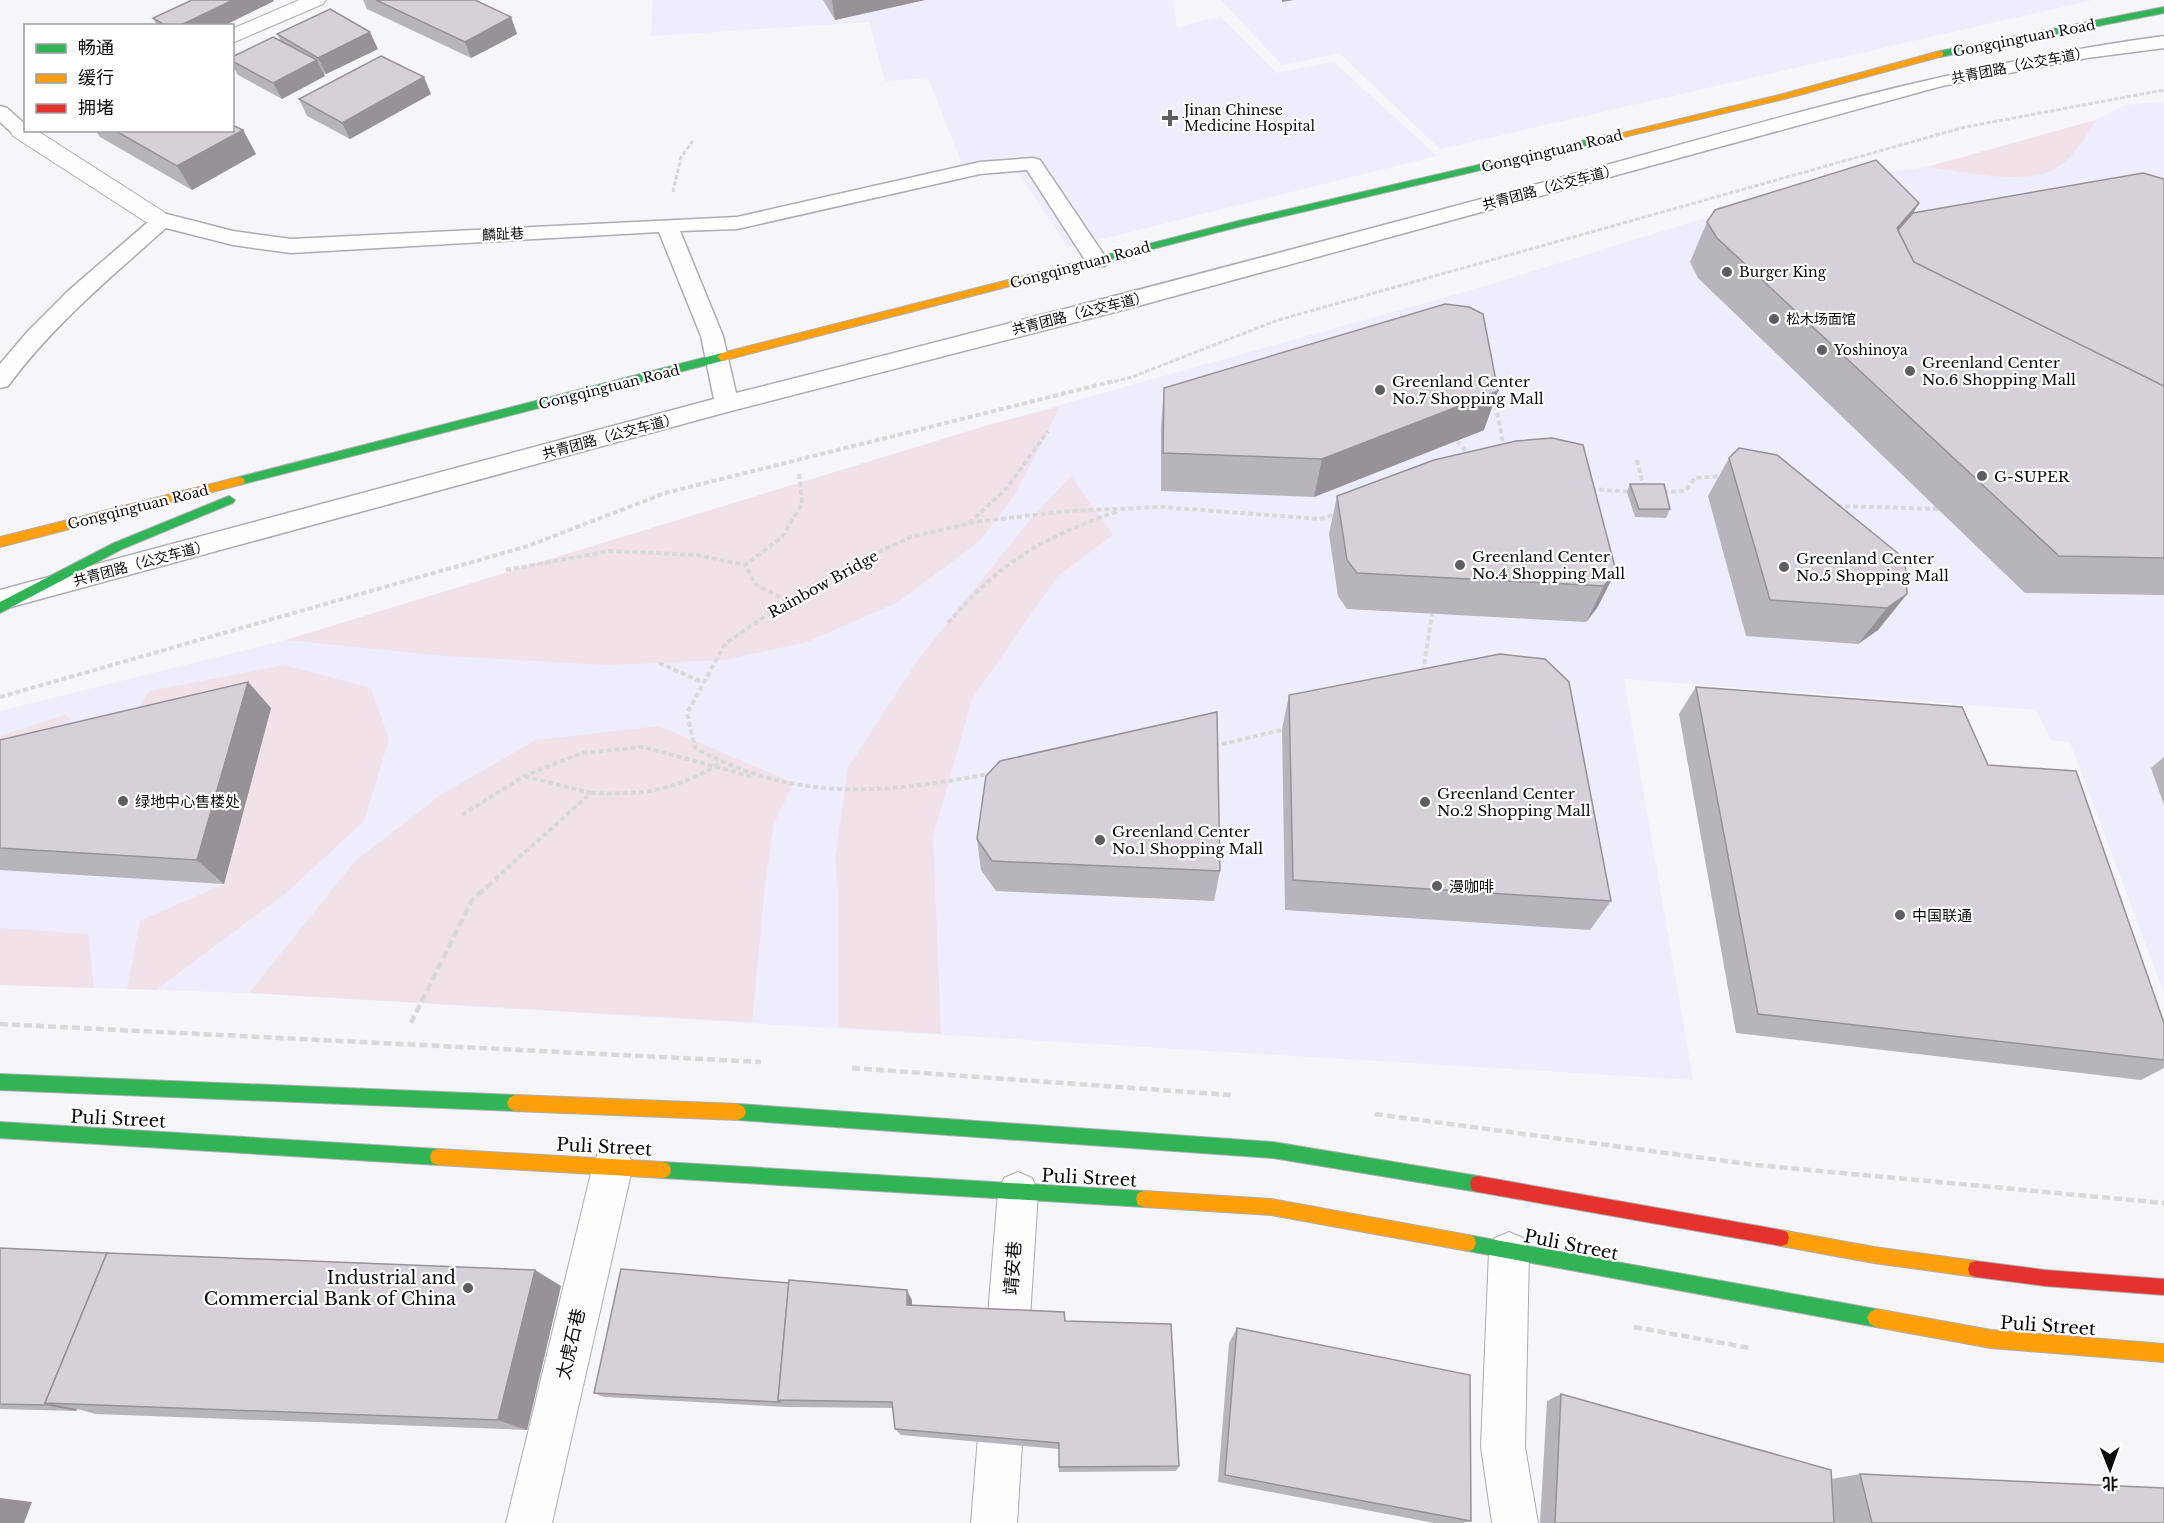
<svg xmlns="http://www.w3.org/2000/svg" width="2164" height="1523" viewBox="0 0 2164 1523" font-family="'Libre Baskerville','Noto Sans SC',serif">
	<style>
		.built { fill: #ededfc }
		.green { fill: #f1e2ea }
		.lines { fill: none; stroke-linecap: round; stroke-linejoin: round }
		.lane-casing { stroke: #acacb1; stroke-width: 3 }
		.street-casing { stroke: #acacb1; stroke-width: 2 }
		.fast-casing { stroke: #acacb1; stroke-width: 2 }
		.slow-casing { stroke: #acacb1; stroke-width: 2 }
		.jam-casing { stroke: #acacb1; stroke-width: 2 }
		.path-far2 { stroke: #d9d9db; stroke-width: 3; stroke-dasharray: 4.5 2; stroke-linecap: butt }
		.path-far1 { stroke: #d9d9db; stroke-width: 4; stroke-dasharray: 5 3; stroke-linecap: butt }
		.path { stroke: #d9d9db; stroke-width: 4.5; stroke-dasharray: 8 4; stroke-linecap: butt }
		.lane { fill: #fefefe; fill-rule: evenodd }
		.street { fill: #fefefe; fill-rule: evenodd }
		.fast { fill: #30b455; fill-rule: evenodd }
		.slow { fill: #ff9f0a; fill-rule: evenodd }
		.jam { fill: #e5322d; fill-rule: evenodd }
		.wall { fill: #b8b4bb }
		.shaded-wall { fill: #969298 }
		.building { fill: #d6d1d9; stroke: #969298; stroke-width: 1.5 }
		.poi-dot { fill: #5d5d63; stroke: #fff; stroke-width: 2 }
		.labels { text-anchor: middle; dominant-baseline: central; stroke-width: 4.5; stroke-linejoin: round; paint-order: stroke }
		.far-street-label { font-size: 14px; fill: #0b0b11; stroke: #fff }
		.far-poi-label { font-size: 14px; fill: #0b0b11; stroke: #fff; text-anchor: start }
		.poi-label { font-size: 15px; fill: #0b0b11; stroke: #fff; text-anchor: start }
		.street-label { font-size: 15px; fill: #0b0b11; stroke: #fff }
		.near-street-label { font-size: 18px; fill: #0b0b11; stroke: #fff }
		.near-poi-label { font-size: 18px; fill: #0b0b11; stroke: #fff; text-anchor: end }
	</style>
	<rect width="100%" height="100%" fill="#f5f5fa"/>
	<g class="built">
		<polygon points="653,0 1173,0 1177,27 1221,17 1277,73 1334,62 1437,156 1068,247 1010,161 962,164 928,78 885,81 869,22 651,36"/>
		<polygon points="1221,0 2092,0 1440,149 1339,53 1282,65"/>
		<polygon points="2164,102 2164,993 2070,742 2051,740 2036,710 1624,679 1693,1080 249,993 0,985 0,711 286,640 995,423 1472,290 1824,181 1927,167 2096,120 2125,105"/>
	</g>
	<g class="green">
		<path d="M2096,120c-10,18 -26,42 -45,51 -29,14 -92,0 -124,-4z"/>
		<polygon points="1060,407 1014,496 980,541 898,602 807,642 724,660 608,665 445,656 286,640 995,423"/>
		<polygon points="1071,476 1113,535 1057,577 972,699 933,837 941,1034 838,1027 838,890 835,859 848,767 920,657 1029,521"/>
		<polygon points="284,665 371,688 389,739 364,821 285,894 156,990 127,989 140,921 224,884 139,708 149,691"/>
		<polygon points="65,715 71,720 0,746 0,736"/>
		<polygon points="659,726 794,783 774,823 765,885 752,1022 249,993 355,861 442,794 536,740"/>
		<polygon points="0,928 88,934 94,988 0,985"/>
	</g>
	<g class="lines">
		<defs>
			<g id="lane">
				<path d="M2164,36v12l-77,10 -145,28 -804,220 -411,106 -727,198v-20l714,-191 -13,-63 -42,-104 -368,21 -58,-8 -67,-17c-56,50 -113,97 -158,158l-8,2v-24l28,-33 40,-40 80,-69 -3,-5 3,-5 7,-1 78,20 58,8 446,-22 243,-55 53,-4 7,2 68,101 -3,5h-16l-62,-96 -47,4 -243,55 -57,2 43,105 13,57c271,-68 540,-139 809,-211 205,-56 408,-118 619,-146z"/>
				<polygon points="0,106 7,108 26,125 26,130 31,131 28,135 14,135 0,122"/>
			</g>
			<g id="street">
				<polygon points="299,0 326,0 323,4 232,43 232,29"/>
				<polygon points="21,124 26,125 26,130 36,130 164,212 167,217 164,222 155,224 146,222 13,136 10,131 13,126"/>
				<polygon points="613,1145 627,1151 633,1165 552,1523 506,1523 593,1165 599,1151"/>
				<polygon points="1018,1172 1032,1178 1038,1192 1017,1523 971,1523 998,1192 1004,1178"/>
				<polygon points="1509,1232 1523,1238 1529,1252 1525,1447 1538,1523 1492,1523 1481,1447 1489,1252 1495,1238"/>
			</g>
			<g id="fast">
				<polygon points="2164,7 2164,13 1940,57 1936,54 1940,51"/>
				<polygon points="1611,134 1614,135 1614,139 1238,227 1071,270 1066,267 1067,265 1238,221"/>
				<polygon points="722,353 727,357 726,360 239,485 233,481 239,477"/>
				<polygon points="229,496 235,500 233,503 122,549 0,613 0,602 114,543"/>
				<polygon points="0,1074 515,1095 521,1098 523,1103 521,1108 515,1111 0,1090"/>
				<polygon points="738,1104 1273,1142 1478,1176 1484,1178 1486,1184 1484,1190 1478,1192 1273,1158 738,1120 732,1117 730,1112 732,1107"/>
				<polygon points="0,1122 438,1149 444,1151 446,1157 444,1163 438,1165 0,1138"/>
				<polygon points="663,1162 1144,1191 1150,1193 1152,1199 1150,1205 1144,1207 663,1178 657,1176 655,1170 657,1164"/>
				<polygon points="1468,1235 1876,1309 1882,1312 1885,1318 1882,1324 1876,1327 1468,1251 1462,1249 1460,1243 1462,1237"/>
			</g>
			<g id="slow">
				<polygon points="1940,51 1943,52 1943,56 1788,98 1611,140 1606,137 1783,94"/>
				<polygon points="1071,264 1076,267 1075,269 722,361 717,357 722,353"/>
				<polygon points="239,477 243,478 245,481 243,484 0,547 0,537"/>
				<polygon points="515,1095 738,1104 744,1107 746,1112 744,1117 738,1120 515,1111 509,1108 507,1103 509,1098"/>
				<polygon points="438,1149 663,1162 669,1164 671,1170 669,1176 663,1178 438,1165 432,1163 430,1157 432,1151"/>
				<polygon points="1144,1191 1271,1199 1468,1235 1474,1237 1476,1243 1474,1249 1468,1251 1271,1215 1144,1207 1138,1205 1136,1199 1138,1193"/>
				<polygon points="1781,1230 1874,1247 1976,1261 1982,1263 1984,1269 1982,1275 1976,1277 1874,1263 1781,1246 1775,1244 1773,1238 1775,1232"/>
				<polygon points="1876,1309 1991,1330 2164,1344 2164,1362 1991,1348 1876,1327 1870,1324 1867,1318 1870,1312"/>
			</g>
			<g id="jam">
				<polygon points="1478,1176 1781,1230 1787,1232 1789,1238 1787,1244 1781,1246 1478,1192 1472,1190 1470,1184 1472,1178"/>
				<polygon points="1976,1261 2045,1270 2164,1279 2164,1295 2045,1286 1976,1277 1970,1275 1968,1269 1970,1263"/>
			</g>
		</defs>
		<use href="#lane" class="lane-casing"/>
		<use href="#street" class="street-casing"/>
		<use href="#fast" class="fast-casing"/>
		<use href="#slow" class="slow-casing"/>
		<use href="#jam" class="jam-casing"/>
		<g class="path-far2">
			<polyline points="673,192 681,157 693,141"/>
			<polyline points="1108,383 1132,377 1278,320 1965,127 2164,90"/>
		</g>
		<g class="path-far1">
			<polyline points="1494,397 1504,448"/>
			<polyline points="1457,441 1469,455"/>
			<polyline points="1637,460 1644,489"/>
			<polyline points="1591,489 1631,492"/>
			<polyline points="1663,492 1685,491 1695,478 1721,476"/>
			<polyline points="1837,506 1941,509"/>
			<polyline points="969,523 1006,489 1048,431"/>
			<polyline points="506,570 610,551 697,555 745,565"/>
			<polyline points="787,601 755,584 745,565 782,537 802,504 799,473"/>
			<path d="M948,623c53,-62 95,-86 171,-112"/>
			<polyline points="659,663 702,682"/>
			<polyline points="1423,672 1432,614"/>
			<polyline points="0,697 528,546 665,493 1114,381"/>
			<polyline points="1214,746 1286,729"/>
			<path d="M993,773c-109,21 -197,30 -298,-25l-8,-35 38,-69 62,-43 54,-32 70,-32 64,-15 93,-11 93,-4 159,12 16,-5"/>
			<path d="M591,793c53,2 83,-2 129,-30"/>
			<polyline points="462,815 524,776 582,753 643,747 753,777"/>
			<polyline points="495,879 591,793 524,776"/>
		</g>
		<g class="path">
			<polyline points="411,1023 472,900 497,878"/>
			<polyline points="0,1024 761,1062"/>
			<polyline points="852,1068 1231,1095"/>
			<polyline points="1375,1114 1756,1165 2164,1203"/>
			<polyline points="1634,1327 1750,1348"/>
		</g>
		<use href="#lane" class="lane"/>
		<use href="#street" class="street"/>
		<use href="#fast" class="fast"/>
		<use href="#slow" class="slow"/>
		<use href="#jam" class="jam"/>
	</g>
	<g class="wall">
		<polygon points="192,0 273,0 274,1 223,26 157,26 153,18"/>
		<polygon points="363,0 475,0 511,17 517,34 471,58 367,9"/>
		<polygon points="823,0 925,0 835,20"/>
		<polygon points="277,34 378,49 326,74 323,73 325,76 282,99 238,75 232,65 232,57 281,41"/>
		<polygon points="431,94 350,139 307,116 299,99"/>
		<polygon points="95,130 243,130 256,154 192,190 100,137"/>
		<polygon points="2164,179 2164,595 2025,593 1698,278 1690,262 1707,222 1919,203 1913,213"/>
		<polygon points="1164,388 1484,430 1314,497 1161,491 1161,427"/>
		<polygon points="1729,458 1907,594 1878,630 1858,644 1746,636 1708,496"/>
		<polygon points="1630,484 1670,509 1666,518 1635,517 1627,492"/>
		<polygon points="1337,496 1616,571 1597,608 1586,622 1347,609 1338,596 1329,534"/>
		<polygon points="248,682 271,708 224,884 0,870 0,740"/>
		<polygon points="1696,687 2164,1023 2164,1068 2141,1080 1736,1033 1679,714"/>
		<polygon points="1289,695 1611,901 1590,930 1285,910 1282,729"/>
		<polygon points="2164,757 2164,805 2151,768"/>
		<polygon points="977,839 1220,871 1214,901 996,891 981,870"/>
		<polygon points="0,1248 561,1286 527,1430 96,1414 77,1409 76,1411 0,1409"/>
		<polygon points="912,1300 912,1305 1065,1321 1179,1466 1176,1471 1059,1472 1059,1449 901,1435 895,1429 893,1408 787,1407 604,1397 594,1393"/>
		<polygon points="1237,1328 1471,1521 1463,1523 1434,1523 1218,1482 1229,1343"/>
		<polygon points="1561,1394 1831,1479 1860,1474 2164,1523 1540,1523 1547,1401"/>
	</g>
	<g class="shaded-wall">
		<polygon points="233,0 273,0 274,1 223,26 179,26"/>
		<polygon points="832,0 925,0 835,20"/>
		<polygon points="1282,0 1294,0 1282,2"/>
		<polygon points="511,17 517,34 471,58 465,42"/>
		<polygon points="370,32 378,49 326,74 318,58"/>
		<polygon points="317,60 325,76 282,99 273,83"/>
		<polygon points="424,77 431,94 350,139 342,123"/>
		<polygon points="243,130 256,154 192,190 177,166"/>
		<polygon points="1919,203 1895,244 1897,228"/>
		<polygon points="1498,391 1484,430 1314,497 1322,459"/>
		<polygon points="1616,571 1597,608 1586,622 1604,586"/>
		<polygon points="1907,594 1878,630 1858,644 1887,608"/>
		<polygon points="248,682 271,708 224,884 197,860"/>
		<polygon points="535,1270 561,1286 527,1430 498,1420"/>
		<polygon points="907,1290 912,1300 912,1314 907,1305"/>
		<polygon points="46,1403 77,1409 76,1411 45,1405"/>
		<polygon points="0,1498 32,1502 24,1523 0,1523"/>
	</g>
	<g class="building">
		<polygon points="192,0 233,0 179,26 166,26 153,18"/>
		<polygon points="376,0 475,0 511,17 465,42"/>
		<polygon points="330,9 370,32 318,58 277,34"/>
		<polygon points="273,37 317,60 273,83 232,61 232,57"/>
		<polygon points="381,56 424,77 342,123 299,99"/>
		<polygon points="232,125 243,130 177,166 114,130 232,130"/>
		<polygon points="1876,160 1919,203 1897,228 1914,262 2164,386 2164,558 2059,556 1717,238 1707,222 1715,210"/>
		<polygon points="2143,173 2164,179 2164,386 1914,262 1898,230 1913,213"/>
		<polygon points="1445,304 1469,307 1483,314 1498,391 1322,459 1163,453 1164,388"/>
		<polygon points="1552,438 1583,445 1616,571 1604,586 1357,573 1347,560 1337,496 1434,460 1516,441"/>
		<polygon points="1739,448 1777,455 1905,559 1907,594 1887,608 1770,600 1729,458"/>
		<polygon points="1630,484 1664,484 1670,509 1639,509"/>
		<polygon points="1500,654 1545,659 1569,682 1611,901 1293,880 1289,695"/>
		<polygon points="248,682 197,860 0,848 0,740"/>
		<polygon points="1696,687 1962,707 1988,765 2076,771 2164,1023 2164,1060 1758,1014"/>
		<polygon points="1217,712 1220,871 992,861 977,839 986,776 1000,761"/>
		<polygon points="0,1248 107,1253 45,1403 46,1403 45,1405 0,1404"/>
		<polygon points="107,1253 535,1270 498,1420 45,1403"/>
		<polygon points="621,1269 789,1283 778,1400 780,1402 594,1393"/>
		<polygon points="789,1280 907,1290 907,1305 1064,1312 1065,1321 1171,1324 1179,1466 1059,1467 1059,1443 895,1429 892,1402 778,1400"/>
		<polygon points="1237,1328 1470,1375 1471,1521 1225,1475"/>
		<polygon points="1561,1394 1831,1470 1834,1523 1555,1523"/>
		<polygon points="1860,1474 2164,1488 2164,1523 1872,1523"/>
	</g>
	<g class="poi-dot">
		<path d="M1167 109h6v6h6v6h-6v6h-6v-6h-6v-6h6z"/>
		<circle cx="1727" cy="272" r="6"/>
		<circle cx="1774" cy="319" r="6"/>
		<circle cx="1822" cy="350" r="6"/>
		<circle cx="1910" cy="371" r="6"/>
		<circle cx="1380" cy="390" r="6"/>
		<circle cx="1982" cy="476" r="6"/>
		<circle cx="1460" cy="565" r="6"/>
		<circle cx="1784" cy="567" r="6"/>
		<circle cx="123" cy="801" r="6"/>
		<circle cx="1425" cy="802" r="6"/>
		<circle cx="1100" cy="840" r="6"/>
		<circle cx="1437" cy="886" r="6"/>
		<circle cx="1900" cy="915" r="6"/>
		<circle cx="468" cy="1288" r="6"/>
	</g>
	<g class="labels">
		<g class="far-street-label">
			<text transform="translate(2024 38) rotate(-11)">Gongqingtuan Road</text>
			<text transform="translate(2020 65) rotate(-11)">共青团路（公交车道）</text>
			<text transform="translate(1552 151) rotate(-13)">Gongqingtuan Road</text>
			<text transform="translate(1550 187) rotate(-15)">共青团路（公交车道）</text>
			<text transform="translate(503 234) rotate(-3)">麟趾巷</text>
			<text transform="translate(1080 265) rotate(-15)">Gongqingtuan Road</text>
			<text transform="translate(1080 313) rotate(-14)">共青团路（公交车道）</text>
			<text transform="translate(609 387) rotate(-14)">Gongqingtuan Road</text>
			<text transform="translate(610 436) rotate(-15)">共青团路（公交车道）</text>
			<text transform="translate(138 507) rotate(-14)">Gongqingtuan Road</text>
			<text transform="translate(141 563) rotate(-15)">共青团路（公交车道）</text>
		</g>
		<g class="far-poi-label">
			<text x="1184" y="110">Jinan Chinese<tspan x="1184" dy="16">Medicine Hospital</tspan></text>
			<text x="1739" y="272">Burger King</text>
			<text x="1786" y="319">松木场面馆</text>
			<text x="1834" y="350">Yoshinoya</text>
		</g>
		<g class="poi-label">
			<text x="1922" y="362">Greenland Center<tspan x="1922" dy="17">No.6 Shopping Mall</tspan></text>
			<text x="1392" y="381">Greenland Center<tspan x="1392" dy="17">No.7 Shopping Mall</tspan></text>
			<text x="1994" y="476">G-SUPER</text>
			<text x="1472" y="556">Greenland Center<tspan x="1472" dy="17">No.4 Shopping Mall</tspan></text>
			<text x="1796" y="558">Greenland Center<tspan x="1796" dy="17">No.5 Shopping Mall</tspan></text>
			<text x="1437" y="793">Greenland Center<tspan x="1437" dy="17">No.2 Shopping Mall</tspan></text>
			<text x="135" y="801">绿地中心售楼处</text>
			<text x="1112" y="831">Greenland Center<tspan x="1112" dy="17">No.1 Shopping Mall</tspan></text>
			<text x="1449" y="886">漫咖啡</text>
			<text x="1912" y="915">中国联通</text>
		</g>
		<g class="street-label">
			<text transform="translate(823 584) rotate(-29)">Rainbow Bridge</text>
		</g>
		<g class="near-street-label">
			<text transform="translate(118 1119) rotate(3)">Puli Street</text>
			<text transform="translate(604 1147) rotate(3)">Puli Street</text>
			<text transform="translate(1089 1178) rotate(3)">Puli Street</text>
			<text transform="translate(1571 1245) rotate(11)">Puli Street</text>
			<text transform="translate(1013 1268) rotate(-86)">靖安巷</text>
			<text transform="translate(2048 1326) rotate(4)">Puli Street</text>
			<text transform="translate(571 1344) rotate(-77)">太虎石巷</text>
		</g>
		<g class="near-poi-label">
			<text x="456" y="1278">Industrial and<tspan x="456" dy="21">Commercial Bank of China</tspan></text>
		</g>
	</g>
	<rect x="24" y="24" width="210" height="108" fill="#ffffff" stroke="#9d9da0" stroke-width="1.5"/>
	<rect x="36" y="44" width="30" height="9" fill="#30b455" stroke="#9d9da0" stroke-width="1.5"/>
	<text x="78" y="54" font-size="18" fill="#0b0b11">畅通</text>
	<rect x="36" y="74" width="30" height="9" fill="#ff9f0a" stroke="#9d9da0" stroke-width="1.5"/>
	<text x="78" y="84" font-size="18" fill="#0b0b11">缓行</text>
	<rect x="36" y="104" width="30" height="9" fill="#e5322d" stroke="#9d9da0" stroke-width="1.5"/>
	<text x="78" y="114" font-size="18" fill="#0b0b11">拥堵</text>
	<g transform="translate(2110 1469) rotate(179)" stroke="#ffffff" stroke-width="4.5" paint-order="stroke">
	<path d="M0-4.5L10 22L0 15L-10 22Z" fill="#0b0b11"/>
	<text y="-9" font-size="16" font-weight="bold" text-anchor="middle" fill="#0b0b11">北</text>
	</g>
</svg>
